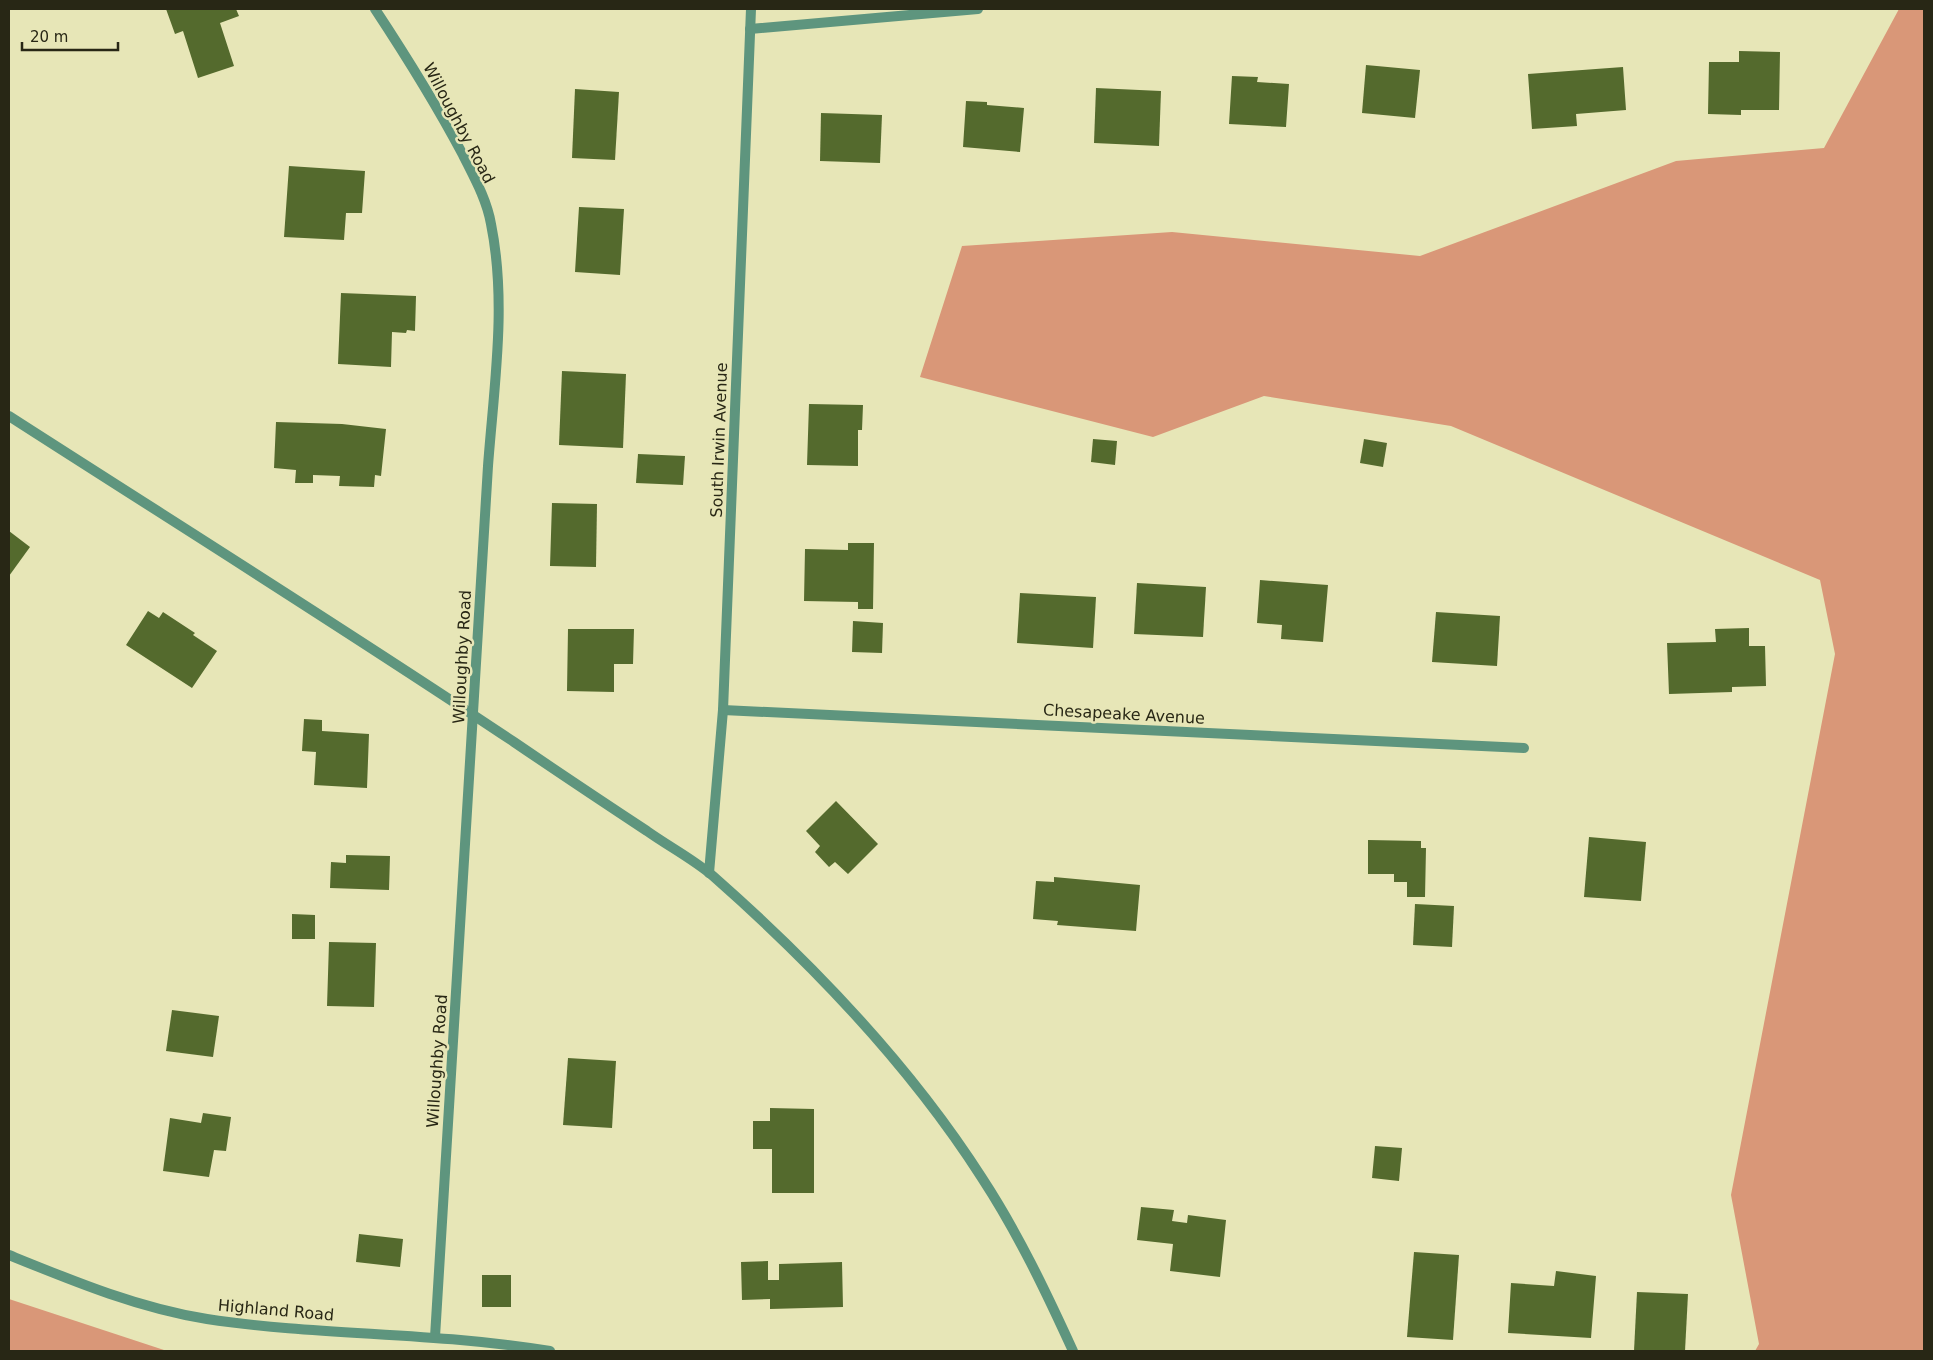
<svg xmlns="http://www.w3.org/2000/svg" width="1933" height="1360" viewBox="0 0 1933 1360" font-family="'DejaVu Sans',sans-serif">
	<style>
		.forest { fill: #d99778 }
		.building { fill: #546a2d }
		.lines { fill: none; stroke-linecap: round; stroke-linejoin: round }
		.minor { stroke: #5e957e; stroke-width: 10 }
		.tertiary { stroke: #5e957e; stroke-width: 10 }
		.labels { text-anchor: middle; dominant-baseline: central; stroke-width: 5; stroke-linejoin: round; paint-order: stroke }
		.street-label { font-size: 16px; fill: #282715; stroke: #e7e6b7 }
	</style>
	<rect width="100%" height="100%" fill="#e7e6b7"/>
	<g class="forest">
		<polygon points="1899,9 1924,9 1924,1351 1755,1351 1759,1344 1731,1195 1835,654 1820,580 1451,426 1264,396 1153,437 920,377 962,246 1172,232 1420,256 1676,161 1824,148"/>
		<polygon points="9,1299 167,1351 9,1351"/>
	</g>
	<g class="building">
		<polygon points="166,9 236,9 239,16 220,23 234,66 198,78 183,31 175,34"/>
		<polygon points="1739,51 1780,52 1779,110 1741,110 1741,115 1708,114 1709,62 1739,62"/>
		<polygon points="1366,65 1420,70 1415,118 1362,113"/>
		<polygon points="1623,67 1626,110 1576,114 1577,126 1532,129 1528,74"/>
		<polygon points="1232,76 1258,77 1257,82 1289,84 1286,127 1229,124"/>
		<polygon points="1096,88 1161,91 1159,146 1094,143"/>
		<polygon points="575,89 619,92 615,160 572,158"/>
		<polygon points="966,101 987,102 987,105 1024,108 1020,152 963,147"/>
		<polygon points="821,113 882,115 880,163 820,161"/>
		<polygon points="289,166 365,171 362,213 346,213 344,240 284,237"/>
		<polygon points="579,207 624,209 620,275 575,272"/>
		<polygon points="341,293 416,296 415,331 407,330 406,333 392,332 391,367 338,364"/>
		<polygon points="562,371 626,374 623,448 559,445"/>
		<polygon points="809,404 863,405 862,430 858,430 858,466 807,465"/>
		<polygon points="276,422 342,424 386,429 381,476 375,475 374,487 339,486 340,476 313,475 313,483 295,483 296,470 274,468"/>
		<polygon points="1093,439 1117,441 1115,465 1091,462"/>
		<polygon points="1364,439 1387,443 1383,467 1360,463"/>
		<polygon points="638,454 685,456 683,485 636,483"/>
		<polygon points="552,503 597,504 596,567 550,566"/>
		<polygon points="9,531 30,547 9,576"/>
		<polygon points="848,543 874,543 873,609 858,609 858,602 804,601 805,549 848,550"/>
		<polygon points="1260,580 1328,585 1323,642 1281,639 1282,625 1257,623"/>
		<polygon points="1137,583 1206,587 1203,637 1134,634"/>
		<polygon points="1020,593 1096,597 1093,648 1017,643"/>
		<polygon points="148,611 159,618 163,612 195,633 193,635 217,651 192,688 126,645"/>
		<polygon points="1436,612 1500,616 1497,666 1432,662"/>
		<polygon points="853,621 883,623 882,653 852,652"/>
		<polygon points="1749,628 1749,646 1765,646 1766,686 1732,687 1732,692 1669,694 1667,643 1716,642 1715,629"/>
		<polygon points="568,629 634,629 633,664 614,664 614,692 567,691"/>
		<polygon points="304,719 322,720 322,731 369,734 367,788 314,785 316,752 302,751"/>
		<polygon points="836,801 878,844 848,874 835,862 829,867 815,852 820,846 806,831"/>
		<polygon points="1589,837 1646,842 1641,901 1584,897"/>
		<polygon points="1368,840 1421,841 1421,848 1426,848 1425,897 1407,897 1407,882 1394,882 1394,874 1368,874"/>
		<polygon points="346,855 390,856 389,890 330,888 331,862 346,863"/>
		<polygon points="1054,877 1140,885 1136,931 1057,925 1058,921 1033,919 1036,881 1054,882"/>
		<polygon points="1415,904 1454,906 1452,947 1413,945"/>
		<polygon points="292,914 315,915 315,939 292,939"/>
		<polygon points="329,942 376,943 374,1007 327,1006"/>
		<polygon points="172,1010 219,1016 213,1057 166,1051"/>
		<polygon points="568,1058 616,1061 612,1128 563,1125"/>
		<polygon points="770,1108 814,1109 814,1193 772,1193 772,1149 753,1149 753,1121 770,1121"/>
		<polygon points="203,1113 231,1117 226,1151 214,1150 209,1177 163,1171 170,1118 201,1123"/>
		<polygon points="1375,1146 1402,1148 1399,1181 1372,1178"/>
		<polygon points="1141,1207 1174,1210 1172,1221 1187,1223 1188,1215 1226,1220 1220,1277 1170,1271 1173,1244 1137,1240"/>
		<polygon points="359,1234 403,1239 400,1267 356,1262"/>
		<polygon points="1414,1252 1459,1255 1453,1340 1407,1337"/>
		<polygon points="768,1261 768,1280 779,1280 779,1264 842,1262 843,1307 770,1309 770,1299 742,1300 741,1262"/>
		<polygon points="1556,1271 1596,1276 1591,1338 1508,1333 1511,1283 1554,1286"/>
		<rect x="482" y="1275" width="29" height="32"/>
		<polygon points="1637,1292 1688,1294 1685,1351 1634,1351"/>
	</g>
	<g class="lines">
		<g class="minor">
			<path d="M375,9c31,47 61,95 88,146 11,22 24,45 28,69 16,79 3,162 -3,242l-53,871"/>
			<polyline points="750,29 978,9"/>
			<path d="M9,416c168,108 339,215 505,326 44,30 89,60 133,89 21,15 46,28 66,45 101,89 196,188 269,302 36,55 64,114 91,173"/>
			<polyline points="723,710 1524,748"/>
			<polyline points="709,873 723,710 751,9"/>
		</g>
		<path class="tertiary" d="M9,1255c64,26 129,53 198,64 113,17 229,13 343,32"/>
	</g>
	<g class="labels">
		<g class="street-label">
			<text transform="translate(459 123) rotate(62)">Willoughby Road</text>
			<text transform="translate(719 440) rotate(-88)">South Irwin Avenue</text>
			<text transform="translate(462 657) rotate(-87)">Willoughby Road</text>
			<text transform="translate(1124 714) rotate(3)">Chesapeake Avenue</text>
			<text transform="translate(437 1061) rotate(-86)">Willoughby Road</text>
			<text transform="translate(276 1310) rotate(5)">Highland Road</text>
		</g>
	</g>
	<rect width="1933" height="1360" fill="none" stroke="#282715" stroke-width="20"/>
	<path d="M22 42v8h96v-8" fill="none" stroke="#282715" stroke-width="2.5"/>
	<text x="30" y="42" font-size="15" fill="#282715" stroke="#e7e6b7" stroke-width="4" paint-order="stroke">20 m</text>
</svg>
